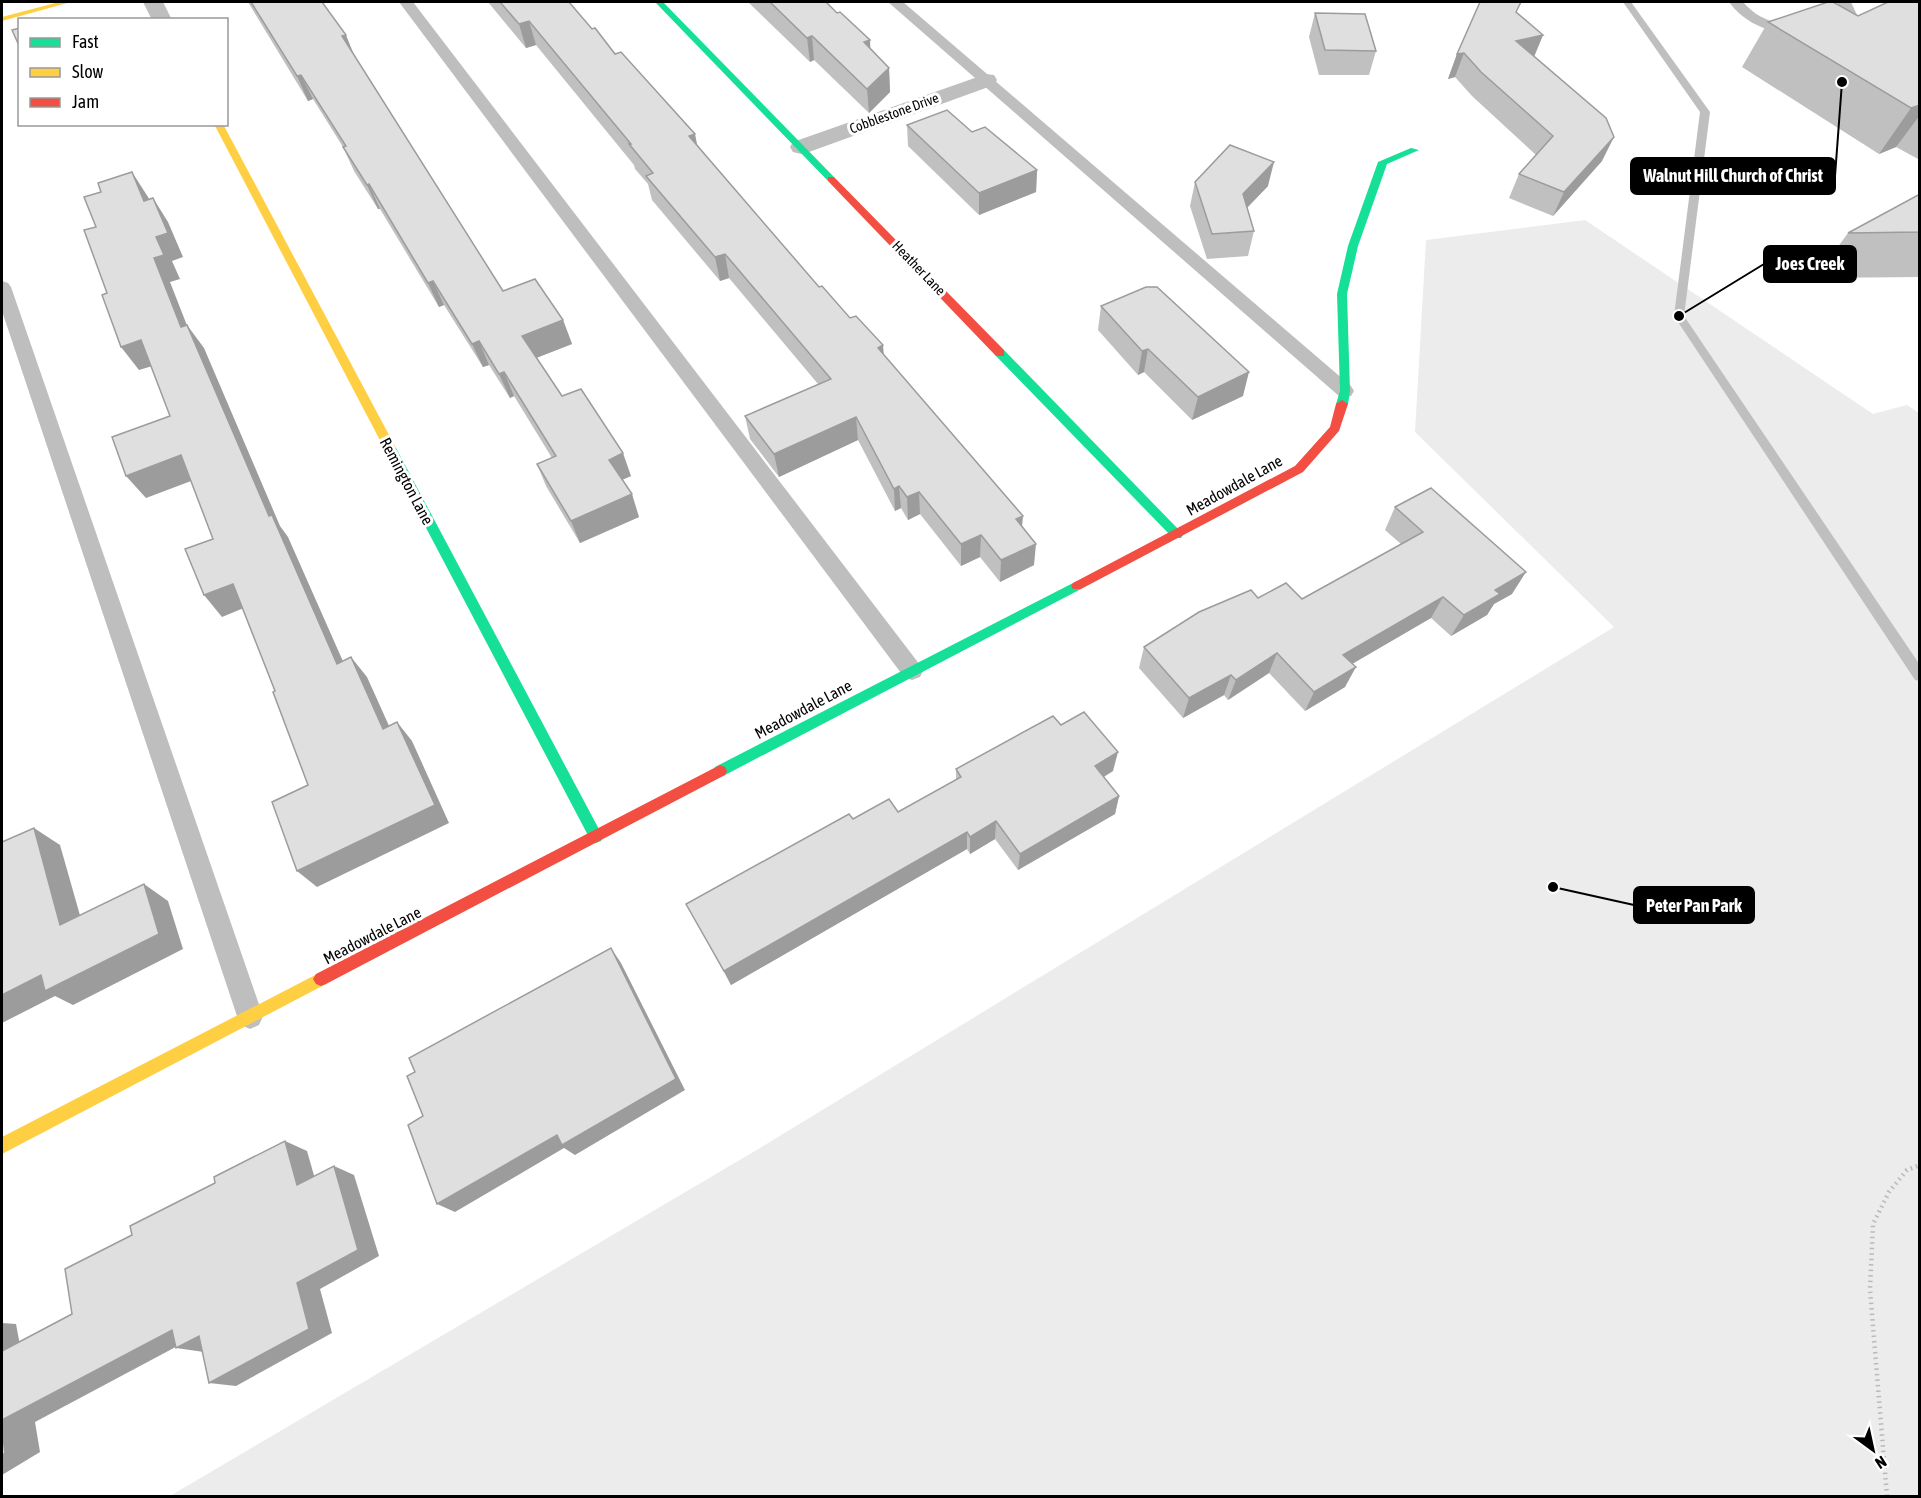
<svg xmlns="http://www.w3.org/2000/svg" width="1921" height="1498" viewBox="0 0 1921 1498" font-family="'Asap Condensed',sans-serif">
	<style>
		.green { fill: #ececec }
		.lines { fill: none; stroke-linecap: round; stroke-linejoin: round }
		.stream { fill: #bfbfbf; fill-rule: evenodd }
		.path { stroke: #b9b9b9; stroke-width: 4.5; stroke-dasharray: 1.5 4; stroke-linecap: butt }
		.lane { fill: #bebebe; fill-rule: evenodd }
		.street { fill: #bebebe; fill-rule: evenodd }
		.fast { fill: #16e098; fill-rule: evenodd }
		.slow { fill: #ffcf43; fill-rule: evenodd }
		.jam { fill: #f24e42; fill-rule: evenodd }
		.wall { fill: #c0c0c0 }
		.shaded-wall { fill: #9c9c9c }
		.building { fill: #dfdfdf; stroke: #9c9c9c; stroke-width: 1.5 }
		.labels { text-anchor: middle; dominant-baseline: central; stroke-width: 6; stroke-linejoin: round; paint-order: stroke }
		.far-street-label { font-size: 14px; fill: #000; stroke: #fff }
		.street-label { font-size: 16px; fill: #000; stroke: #fff }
		.leader { fill: none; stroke: #000; stroke-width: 2 }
		.callout-dot { fill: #000; stroke: #fff; stroke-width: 2 }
		.callout { fill: #000; stroke: #000; stroke-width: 2 }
		.callout-label { font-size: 18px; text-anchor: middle; font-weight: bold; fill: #fff }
	</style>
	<rect width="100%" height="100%" fill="#fff"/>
	<polygon class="green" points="1585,220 1873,414 1907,405 1919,413 1919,1496 170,1496 760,1148 1614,627 1415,432 1426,240"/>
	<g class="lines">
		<polygon class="stream" points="1623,2 1631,2 1710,112 1684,316 1920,665 1920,681 1915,680 1674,316 1700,112"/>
		<polyline class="path" points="1887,1496 1870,1290 1873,1224 1889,1192 1907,1170 1920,1165"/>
		<g class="lane">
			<polygon points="399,2 413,2 920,665 923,671 920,677 912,680 904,677"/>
			<polygon points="888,2 903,2 1351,386 1354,391 1351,396 1345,397 1339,396"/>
			<path d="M1729,2h14c15,18 35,22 57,27l2,3 -7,4c-26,-4 -50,-12 -66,-34z"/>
			<polygon points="1837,2 1851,2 1857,15 1848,29 1834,35 1827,31 1842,19 1842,11"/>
			<polygon points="2,281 8,283 11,287 263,1016 259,1025 250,1029 241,1025 237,1016 2,311"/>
		</g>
		<g class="street">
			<polygon points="143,2 163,2 172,20 152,20"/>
			<polygon points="986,74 994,75 997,80 994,85 809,152 801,154 793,152 790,147 793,142"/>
		</g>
		<g class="fast">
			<polygon points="655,2 663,2 834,177 834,181 828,181"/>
			<polygon points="1411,148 1419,150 1387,164 1358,246 1347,294 1350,391 1348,404 1342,408 1336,404 1340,391 1337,294 1348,246 1378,162"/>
			<polygon points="1000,349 1004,350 1181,532 1183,535 1181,538 1173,538 996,356 995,353"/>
			<polygon points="390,444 396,448 601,833 603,837 601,841 596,843 591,841 384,448"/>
			<polygon points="1077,581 1081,583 1083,586 1081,589 725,775 720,777 715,775 713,771 715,767"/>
		</g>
		<g class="slow">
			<polygon points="59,2 71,2 2,21 2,17"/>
			<polygon points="214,124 223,124 396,448 394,451 386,451 384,448"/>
			<polygon points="321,972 326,974 329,979 326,984 2,1154 2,1137"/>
		</g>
		<g class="jam">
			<polygon points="828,177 834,177 1004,350 1004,356 996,356 828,181"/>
			<polygon points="1342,400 1348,404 1339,431 1303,472 1081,589 1073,589 1071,586 1073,583 1295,466 1330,427 1336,404"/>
			<polygon points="720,765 725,767 727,771 725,775 326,984 321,986 316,984 313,979 316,974"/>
		</g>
	</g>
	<g class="wall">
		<polygon points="248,2 322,2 356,58 503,291 563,320 572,344 536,358 562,396 631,476 622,480 639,517 580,543 546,486 537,464 552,458 514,396 510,398 489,365 483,367 444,305 439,307 380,209 378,209 354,171 343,147 313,99 308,101"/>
		<polygon points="488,2 569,2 592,29 698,147 819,287 884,355 1022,527 1034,565 1000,582 980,557 961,566 920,514 908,520 901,508 895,511 858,440 779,477 750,439 745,416 818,384 729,278 720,281 652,200 648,184 635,169 634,165 536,45 526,48"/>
		<polygon points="748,2 826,2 889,68 890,92 869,113 814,60 810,62"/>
		<polygon points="1920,2 1920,160 1896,147 1879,154 1742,67 1768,22 1858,16"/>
		<polygon points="1315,13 1376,51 1369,75 1319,75 1309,37"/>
		<polygon points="1517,13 1543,35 1534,57 1602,161 1553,216 1509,198 1519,174 1536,155 1472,96 1455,77 1448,79 1457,54"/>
		<polygon points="907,125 972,132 1037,170 1036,192 979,215 908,146"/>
		<polygon points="1195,182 1268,186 1247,208 1254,231 1248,256 1207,259 1190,206"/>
		<polygon points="1920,194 1920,277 1815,278 1848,233"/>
		<polygon points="1101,306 1243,396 1192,420 1144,372 1138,375 1098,330"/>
		<polygon points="1395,507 1512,594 1494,604 1487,615 1451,636 1431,618 1352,664 1345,687 1305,711 1269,673 1228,700 1224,695 1183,718 1139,668 1144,647 1258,598 1302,599 1401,544 1385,530"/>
		<polygon points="1061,725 1113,771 1104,777 1119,796 1115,814 1018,870 995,839 970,854 967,849 731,985 686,904 853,819 898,812 956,780 956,769"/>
	</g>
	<g class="shaded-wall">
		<polygon points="529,21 536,45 526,48 519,24"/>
		<polygon points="346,35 356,60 342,36"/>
		<polygon points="1543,35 1533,59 1516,41"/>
		<polygon points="812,36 814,60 810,62 807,38"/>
		<polygon points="870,40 871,64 864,42"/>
		<polygon points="1464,53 1455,77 1448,79 1457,54"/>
		<polygon points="889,68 890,92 869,113 867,89"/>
		<polygon points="301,75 313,99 308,101 297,76"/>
		<polygon points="1920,105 1920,115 1896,147 1879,154 1911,108"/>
		<polygon points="695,134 700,159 689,136"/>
		<polygon points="1614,137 1602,161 1553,216 1564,192"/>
		<polygon points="1274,162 1268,186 1237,218 1243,194"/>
		<polygon points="1037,170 1036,192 979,215 979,193"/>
		<polygon points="132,172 148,197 160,225 144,201"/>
		<polygon points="369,184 380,209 378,209 367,185"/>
		<polygon points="153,198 168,222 183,257 172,261 180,279 170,282 197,351 181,327 154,258 156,237"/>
		<polygon points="725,254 729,278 720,281 715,257"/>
		<polygon points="433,281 444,305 439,307 428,283"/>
		<polygon points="563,320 572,344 531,360 522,336"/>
		<polygon points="187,325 204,348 280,526 288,537 353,684 337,664 269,516"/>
		<polygon points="141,340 159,364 139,370 121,347"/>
		<polygon points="479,341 489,365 483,367 472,344"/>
		<polygon points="883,345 885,369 878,348"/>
		<polygon points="1148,349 1144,372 1138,375 1142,351"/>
		<polygon points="504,372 514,396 510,398 499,374"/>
		<polygon points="1249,372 1243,396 1192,420 1198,397"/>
		<polygon points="856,417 858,440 779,477 774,454"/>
		<polygon points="623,453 631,476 617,482 609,460"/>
		<polygon points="181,455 199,478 146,498 126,476"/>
		<polygon points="899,486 901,508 895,511 894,489"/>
		<polygon points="919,492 920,514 908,520 907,497"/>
		<polygon points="632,494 639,517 580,543 571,521"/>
		<polygon points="1023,516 1021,538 1016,519"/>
		<polygon points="981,535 980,557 961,566 961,544"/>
		<polygon points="1036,544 1034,565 1000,582 1001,560"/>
		<polygon points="1526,572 1512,594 1494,604 1487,615 1451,636 1464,615 1495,590"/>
		<polygon points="233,584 251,605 222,617 204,595"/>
		<polygon points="1443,597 1431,618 1333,675 1343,655"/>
		<polygon points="1277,653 1269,673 1228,700 1236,680"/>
		<polygon points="351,657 367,677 399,748 383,729"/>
		<polygon points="1356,667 1345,687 1305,711 1314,692"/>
		<polygon points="1231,675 1224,695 1183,718 1189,698"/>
		<polygon points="397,722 412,741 449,823 317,887 297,871"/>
		<polygon points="1118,752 1113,771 1091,784 1095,766"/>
		<polygon points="1119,796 1115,814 1018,870 1020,854"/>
		<polygon points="996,821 995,839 970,854 970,837"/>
		<polygon points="34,828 60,845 87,940 60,925"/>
		<polygon points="967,832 967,849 731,985 724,971"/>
		<polygon points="144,884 168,901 183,949 73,1005 55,996 2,1023 2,995"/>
		<polygon points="611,948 621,963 685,1090 575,1155 564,1148 455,1212 437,1204 557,1135"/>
		<polygon points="285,1141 307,1151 319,1193 297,1185"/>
		<polygon points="334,1166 354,1175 379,1256 320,1289 332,1333 236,1386 209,1383 297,1283"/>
		<polygon points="2,1323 16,1324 23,1361 2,1359"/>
		<polygon points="172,1330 200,1334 35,1422 40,1452 2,1475 2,1420"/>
		<polygon points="199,1336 204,1352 176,1348"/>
	</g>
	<g class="building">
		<polygon points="251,2 322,2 346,35 342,36 503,291 535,279 563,320 522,336 562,396 581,389 623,453 609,460 632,494 571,521 537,464 556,456 504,372 499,374 479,341 472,344 433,281 428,283 369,184 367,185 343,147 346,146 301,75 297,76"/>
		<polygon points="500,2 569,2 592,29 595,28 615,54 621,52 695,134 689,136 819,287 822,286 850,318 856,316 883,345 878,348 1023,516 1016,519 1036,544 1001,560 981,535 961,544 919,492 907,497 899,486 894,489 856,417 774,454 745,416 831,379 725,254 715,257 646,176 653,173 629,144 631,144 529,21 519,24"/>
		<polygon points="770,2 826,2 837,13 840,12 870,40 864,42 889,68 867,89 812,36 807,38"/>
		<polygon points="1480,2 1521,2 1516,12 1543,35 1516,41 1606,118 1614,137 1564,192 1519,174 1553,136 1481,72 1464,53 1457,54"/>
		<polygon points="1828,2 1833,2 1858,16 1888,2 1920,2 1920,105 1911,108 1768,22"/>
		<polygon points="1315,13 1365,14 1376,51 1325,50"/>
		<polygon points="20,28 20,48 12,30"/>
		<polygon points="947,110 972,132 985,127 1037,170 979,193 907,125"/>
		<polygon points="1230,145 1274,162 1243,194 1254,231 1212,234 1195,182"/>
		<polygon points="132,172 144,201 153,198 168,233 156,237 164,255 154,258 181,327 187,325 269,516 272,515 337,664 351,657 383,729 397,722 435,805 297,871 272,802 308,785 273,692 275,691 233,584 204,595 185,549 213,539 181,455 126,476 112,437 170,416 141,340 121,347 102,295 107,293 84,230 96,227 84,197 101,192 98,183"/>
		<polygon points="1920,194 1920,232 1848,233"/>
		<polygon points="1146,287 1157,287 1249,372 1198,397 1148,349 1142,351 1101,306"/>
		<polygon points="1431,488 1526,572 1495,590 1500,594 1464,615 1443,597 1343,655 1356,667 1314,692 1277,653 1236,680 1231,675 1189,698 1144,647 1199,612 1251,590 1258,598 1286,583 1302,599 1423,532 1395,507"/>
		<polygon points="1084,712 1118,752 1095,766 1119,796 1020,854 996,821 970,837 967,832 724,971 686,904 849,814 853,819 889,799 898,812 961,777 956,769 1053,716 1061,725"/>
		<polygon points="34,828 60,925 144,884 159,934 45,991 41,975 2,995 2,842"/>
		<polygon points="611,948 676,1079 562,1145 557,1135 437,1204 408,1125 423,1116 407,1076 415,1072 409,1058"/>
		<polygon points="285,1141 297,1185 334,1166 358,1250 297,1283 309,1329 209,1383 199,1336 176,1348 172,1330 2,1420 2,1351 72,1314 65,1269 132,1235 130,1226 215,1183 214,1177"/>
		<polygon points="2,1431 5,1453 2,1455"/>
	</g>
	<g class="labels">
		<g class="far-street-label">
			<text transform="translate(894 113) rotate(-20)">Cobblestone Drive</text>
			<text transform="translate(919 268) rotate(46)">Heather Lane</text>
		</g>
		<g class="street-label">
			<text transform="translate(407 481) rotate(62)">Remington Lane</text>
			<text transform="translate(1234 485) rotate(-29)">Meadowdale Lane</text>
			<text transform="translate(803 709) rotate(-28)">Meadowdale Lane</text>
			<text transform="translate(372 935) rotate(-27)">Meadowdale Lane</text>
		</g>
	</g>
	<path class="leader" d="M1842 82L1835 176M1679 316L1764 264M1553 887L1634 905"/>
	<g class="callout-dot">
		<circle cx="1842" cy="82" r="6"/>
		<circle cx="1679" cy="316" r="6"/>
		<circle cx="1553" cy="887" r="6"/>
	</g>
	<g class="callout">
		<rect x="1631" y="158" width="204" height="36" rx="6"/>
		<rect x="1764" y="246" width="92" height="36" rx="6"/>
		<rect x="1634" y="887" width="120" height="36" rx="6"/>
	</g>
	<g class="callout-label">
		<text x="1733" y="182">Walnut Hill Church of Christ</text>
		<text x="1810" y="270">Joes Creek</text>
		<text x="1694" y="912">Peter Pan Park</text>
	</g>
	<rect width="1921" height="1498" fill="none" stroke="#000000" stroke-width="6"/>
	<rect x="18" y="18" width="210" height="108" fill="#ffffff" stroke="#999999" stroke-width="1.5"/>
	<rect x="30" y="38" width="30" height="9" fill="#16e098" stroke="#999999" stroke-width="1.5"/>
	<text x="72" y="48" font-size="18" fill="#000000">Fast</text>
	<rect x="30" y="68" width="30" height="9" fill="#ffcf43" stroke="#999999" stroke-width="1.5"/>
	<text x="72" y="78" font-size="18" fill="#000000">Slow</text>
	<rect x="30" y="98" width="30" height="9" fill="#f24e42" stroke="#999999" stroke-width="1.5"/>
	<text x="72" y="108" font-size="18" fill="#000000">Jam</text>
	<g transform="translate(1873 1450) rotate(147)" stroke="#ffffff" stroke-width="4.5" paint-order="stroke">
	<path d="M0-4.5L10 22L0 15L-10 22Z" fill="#000000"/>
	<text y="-9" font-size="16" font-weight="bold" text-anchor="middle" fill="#000000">N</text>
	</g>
</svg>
